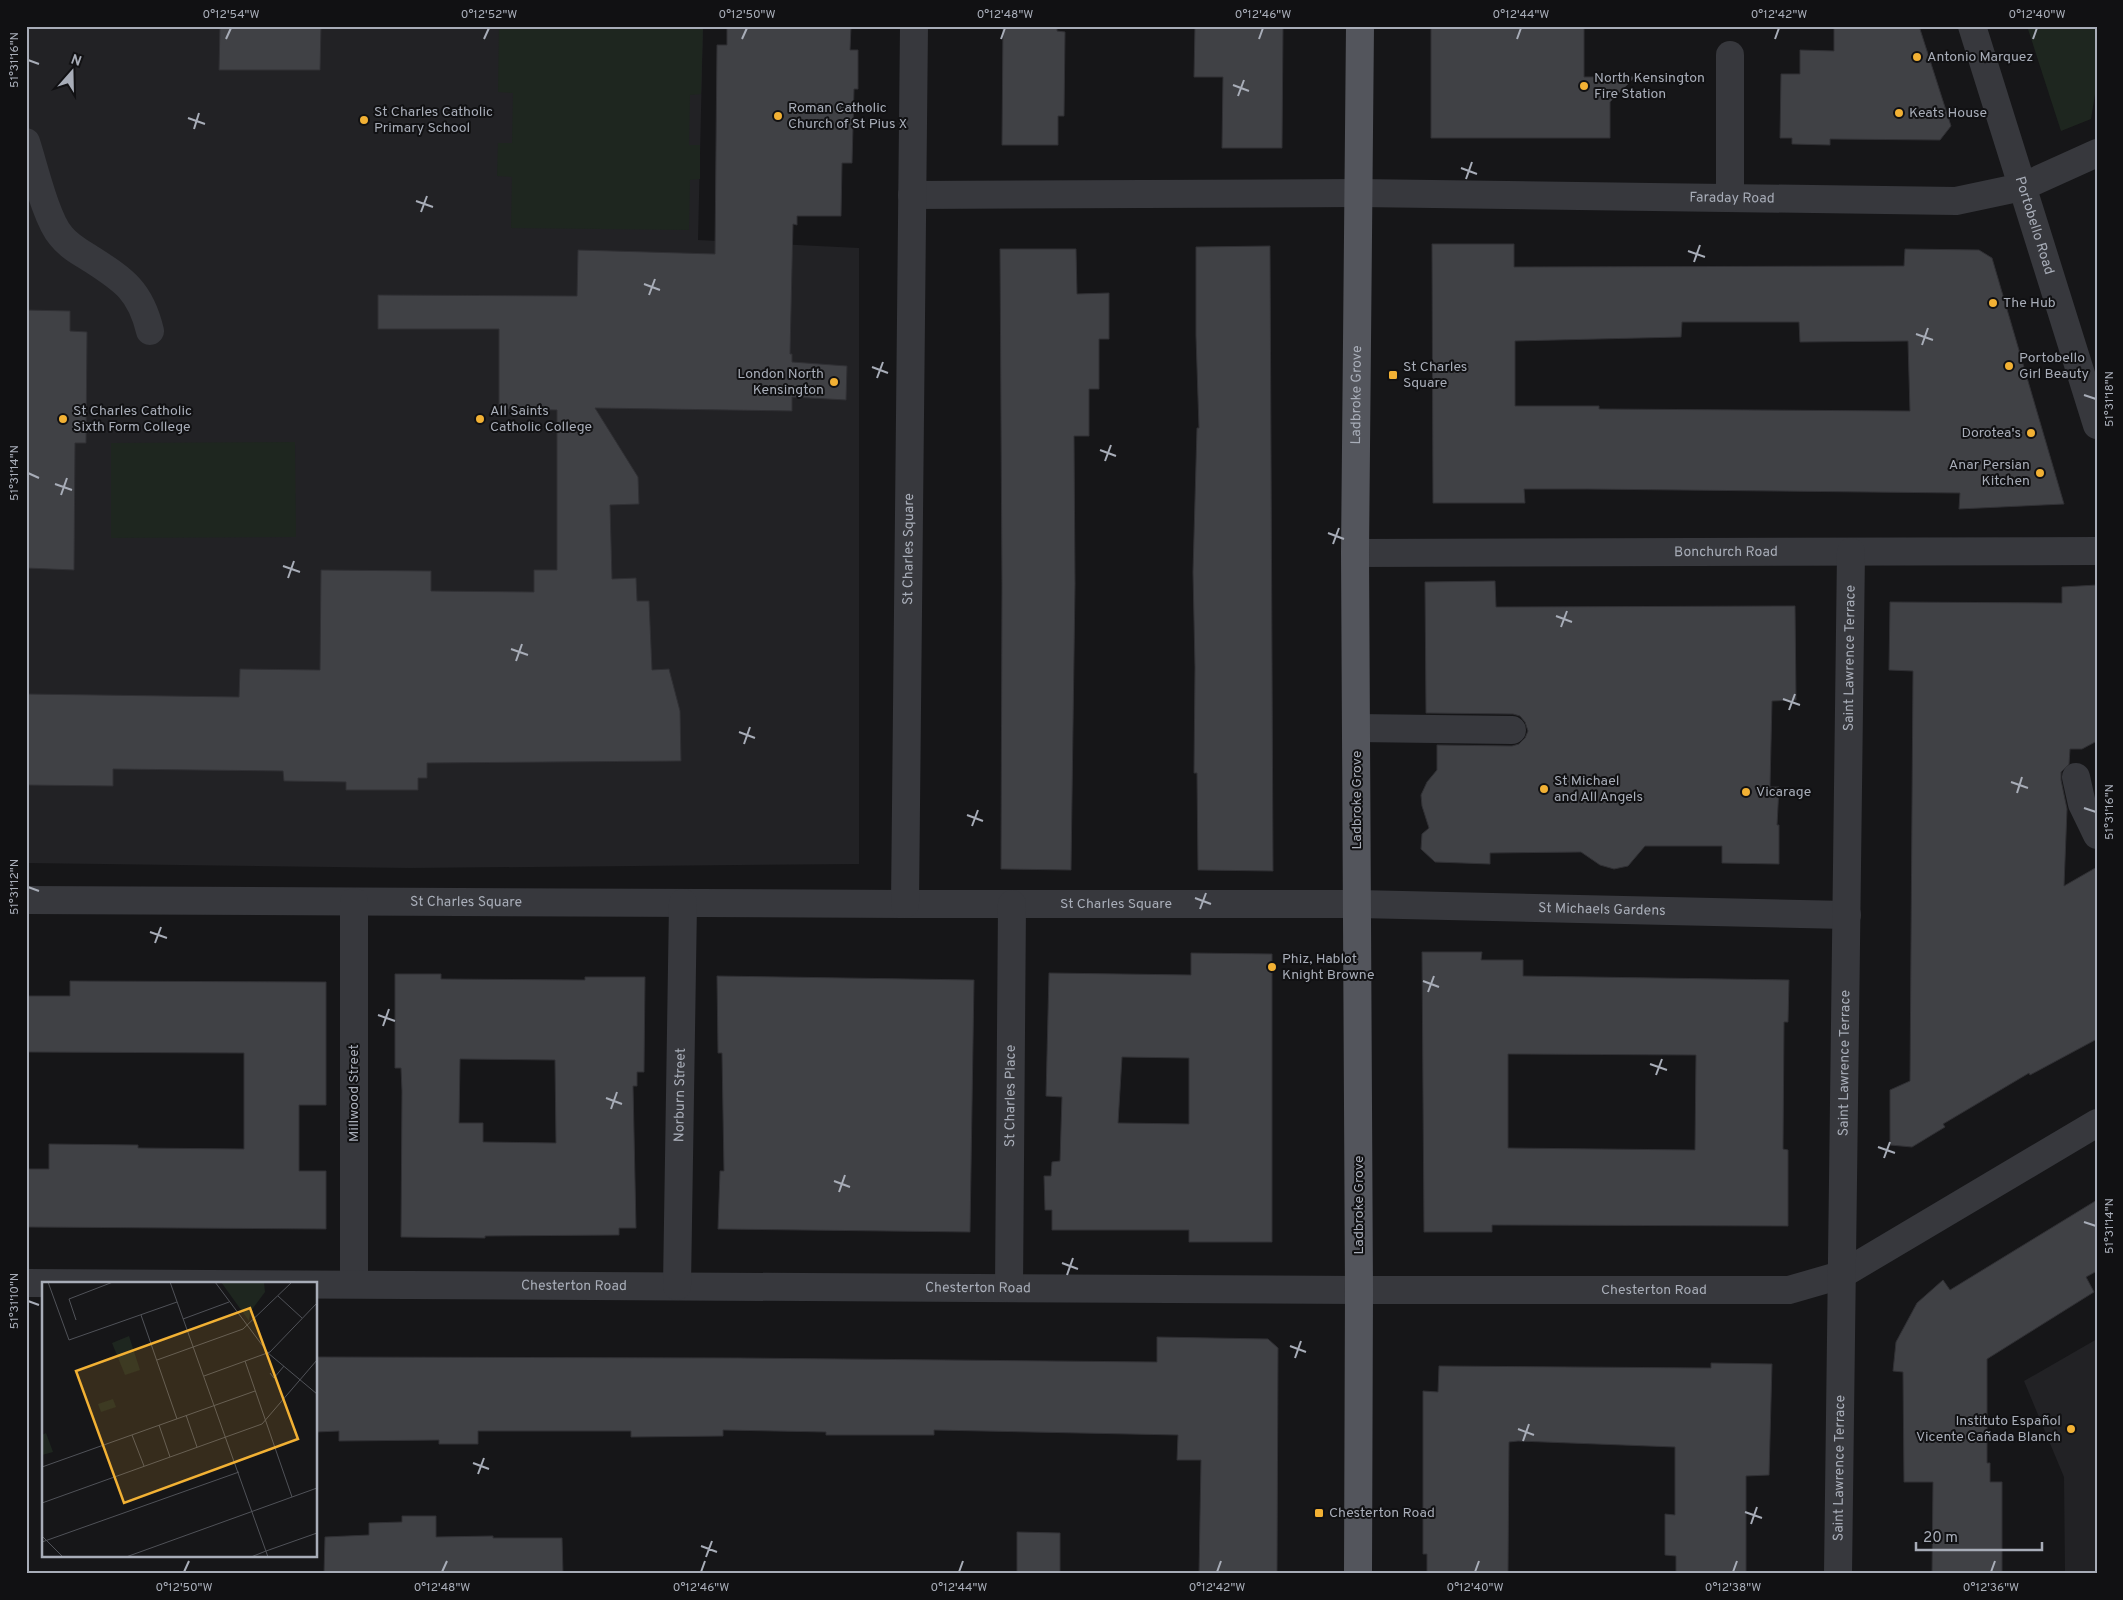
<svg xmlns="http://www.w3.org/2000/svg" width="2123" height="1600" viewBox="0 0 2123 1600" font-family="Overpass,sans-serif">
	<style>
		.built { fill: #222225 }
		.green { fill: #1e261f }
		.building { fill: #404145; stroke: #303034; fill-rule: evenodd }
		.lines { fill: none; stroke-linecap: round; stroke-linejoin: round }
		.minor { stroke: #37383d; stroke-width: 28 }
		.major { stroke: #53555c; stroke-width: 28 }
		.ticks { fill: none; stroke: #a8adb8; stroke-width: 2 }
		.poi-dot { fill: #f2b134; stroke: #111113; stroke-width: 2 }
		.labels { text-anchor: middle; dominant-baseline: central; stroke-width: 4; stroke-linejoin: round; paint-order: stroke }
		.poi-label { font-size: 14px; fill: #a8adb8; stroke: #111113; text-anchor: start }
		.street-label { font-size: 14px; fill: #a8adb8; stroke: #111113 }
		.inset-road { fill: none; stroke: #505258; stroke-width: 1 }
		.view { fill: #f2b134; fill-opacity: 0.15; stroke: #f2b134; stroke-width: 2.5 }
		.inset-edge { fill: none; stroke: #a8adb8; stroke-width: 2.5 }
		.neatline { fill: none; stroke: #a8adb8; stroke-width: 2 }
		.ticks-label { font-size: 12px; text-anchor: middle; fill: #a8adb8 }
	</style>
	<rect width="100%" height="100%" fill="#161618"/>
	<g class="built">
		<polygon points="26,26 703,26 698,240 859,248 859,864 410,868 26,863"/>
		<polygon points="2097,1339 2097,1574 2065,1574 2064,1477 2024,1381"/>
	</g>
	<g class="green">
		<polygon points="499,26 703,26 701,94 690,95 689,145 700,145 700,179 690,180 689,230 511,228 512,177 497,176 498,143 512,143 513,93 498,92"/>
		<polygon points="2027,26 2097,26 2097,82 2091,119 2061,131"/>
		<polygon points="295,442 296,537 111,538 111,443"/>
	</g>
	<g class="building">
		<polygon points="220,26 321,26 320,70 219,70"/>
		<polygon points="727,26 851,26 850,50 858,50 858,89 854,89 852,163 842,163 841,216 797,216 797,225 793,224 790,354 792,354 792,362 847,366 846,400 792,397 792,411 595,408 638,477 639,504 610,505 612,579 636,578 637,601 649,601 652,670 669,669 680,711 681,761 427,763 427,778 418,778 418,790 346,790 346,782 284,781 283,771 113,769 113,786 26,785 26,694 239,697 240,669 320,670 321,570 431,571 431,591 534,592 534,570 557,570 557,410 499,409 499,329 378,329 378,295 577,296 578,250 715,254 717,45 727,45"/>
		<polygon points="1003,26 1057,26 1057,31 1065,32 1064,116 1058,116 1058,145 1002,145"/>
		<polygon points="1195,26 1283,26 1282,148 1222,148 1223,77 1194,77"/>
		<polygon points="1431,26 1584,26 1584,77 1635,77 1610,102 1610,138 1431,138"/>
		<polygon points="1834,26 1919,26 1951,126 1940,140 1830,139 1830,145 1792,144 1792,138 1780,138 1781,74 1800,74 1800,50 1834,51"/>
		<path d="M1432,244h82v23l390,-1 1,-17 74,1 13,8 72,246 -105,5 1,-16 -374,-4h-62l1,14h-92zM1682,322h117l1,20 108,-1 2,70 -311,-2v-3h-84v-65l166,-4z"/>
		<polygon points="1270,246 1273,871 1198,870 1197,773 1194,773 1195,667 1193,572 1197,428 1199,428 1196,336 1196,247"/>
		<polygon points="1000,249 1076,249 1077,294 1109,293 1109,339 1099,339 1099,389 1089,389 1089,436 1074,436 1075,584 1071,870 1001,869 1002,585"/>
		<polygon points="26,310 70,311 70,331 87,332 86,443 75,443 74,570 26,568"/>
		<polygon points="1495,581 1496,607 1795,606 1796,700 1772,701 1770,787 1779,787 1777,825 1779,825 1779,864 1722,863 1722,846 1645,846 1628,866 1614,869 1600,865 1581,852 1490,853 1490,864 1435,862 1421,849 1422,834 1429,828 1422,806 1421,795 1427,782 1437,770 1437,745 1512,746 1519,744 1525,738 1528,731 1525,722 1520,716 1513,714 1426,713 1425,582"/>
		<polygon points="2097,585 2097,741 2082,749 2070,749 2069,764 2061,772 2061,780 2067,809 2064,886 2097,867 2097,1039 2030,1075 2029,1073 1943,1124 1945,1127 1912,1147 1890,1145 1890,1090 1910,1081 1913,671 1889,670 1890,602 2062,603 2062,587"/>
		<path d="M1422,952h60l-1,8h42v16l266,4 -1,42h-4l-1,127 5,1v76l-296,-1v7h-68zM1508,1054l188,1 -1,95 -187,-2z"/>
		<path d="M1191,953l81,1v288h-83v-12h-137v-20h-7l-1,-34h7l1,-14 8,-1 2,-64 -16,-1 3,-123 142,2zM1122,1057l67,1v66l-71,-1z"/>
		<path d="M395,974h46v5l144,1v-3h60l-1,95h-7v14h-4l3,142h-17v7l-134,1v2l-84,-1 1,-146 -1,-23h-6zM460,1059l95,1 1,83 -73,-1v-19h-24z"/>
		<polygon points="717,976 974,980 970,1232 718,1229 720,1171 724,1171 722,1053 718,1053"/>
		<polygon points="70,981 326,982 326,1105 299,1105 299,1171 326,1171 326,1229 26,1227 26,1169 49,1169 49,1144 138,1145 138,1148 244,1149 244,1053 26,1052 26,996 70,996"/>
		<polygon points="2097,1200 2097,1271 2086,1277 2094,1292 1987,1359 1987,1463 1990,1463 1990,1482 2002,1482 2002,1574 1932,1574 1933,1482 1904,1482 1903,1372 1893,1371 1896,1342 1917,1303 1943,1280 1950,1290"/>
		<polygon points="1157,1337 1268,1339 1278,1348 1277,1574 1199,1574 1201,1460 1177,1460 1178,1435 934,1430 934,1435 826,1435 826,1432 723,1430 723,1436 631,1437 631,1431 478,1431 478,1444 439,1444 439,1440 339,1441 339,1431 316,1432 316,1357 738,1358 1157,1362"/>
		<polygon points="1711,1363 1772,1364 1769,1475 1746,1476 1746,1574 1676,1574 1676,1556 1665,1555 1665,1514 1675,1515 1675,1447 1518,1441 1509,1442 1508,1574 1427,1574 1427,1554 1423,1554 1423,1391 1438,1392 1439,1366 1711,1368"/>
		<polygon points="402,1516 436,1516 436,1537 493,1536 493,1538 562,1538 563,1574 324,1574 325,1537 369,1535 369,1523 402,1522"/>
		<polygon points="1017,1532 1060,1533 1060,1574 1017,1574"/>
	</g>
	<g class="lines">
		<g class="minor">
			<path id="s1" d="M1972,26l125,399"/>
			<path d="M26,142c8,24 20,77 35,94 7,9 17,15 27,21 34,22 52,32 62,74"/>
			<path id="s2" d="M912,195l447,-2 597,8 66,-14 75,-34"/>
			<polyline points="1730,198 1730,55"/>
			<path id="s3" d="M1355,553l742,-2"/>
			<polyline points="1357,728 1512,730"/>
			<polyline points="2076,777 2082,804 2097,835"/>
			<path id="s4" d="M26,900l879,4h453l489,11"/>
			<polyline points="354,902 354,1284"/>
			<path id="s5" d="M905,904l9,-878"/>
			<path id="s6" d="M26,1283l1333,7h430l52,-15 256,-152"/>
			<path id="s7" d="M677,1286l6,-383"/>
			<path id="s8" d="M1009,1288l3,-384"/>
			<path id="s9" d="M1838,1574l13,-1022"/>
		</g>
		<path class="major" id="s10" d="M1358,1574l1,-284 -4,-737 5,-527"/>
	</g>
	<path class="ticks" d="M226,39l5,-11M484,39l5,-11M742,39l5,-11M1001,39l4,-11M1259,39l4,-11M1517,39l4,-11M1775,39l4,-11M2033,39l4,-11M28,60l11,4M1233,85l16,6M1238,96l6,-16M188,118l17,6M194,129l5,-16M1461,168l16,6M1466,179l6,-17M416,201l17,6M421,212l6,-16M1688,251l17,6M1694,262l6,-17M644,284l16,6M649,295l6,-16M1916,334l17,6M1922,345l6,-17M872,367l16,6M877,378l6,-16M2084,395l12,4M1100,450l16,6M1105,461l6,-16M28,473l11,5M55,484l17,6M61,495l6,-17M1328,533l16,6M1333,544l6,-16M283,566l17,6M288,578l6,-17M1556,616l16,6M1561,627l6,-16M511,649l17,6M516,661l6,-17M1783,699l17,6M1789,710l6,-16M739,732l16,6M744,744l6,-17M2011,782l17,6M2017,793l5,-16M2084,808l12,4M967,815l16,6M972,826l6,-16M28,887l11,4M1195,898l16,6M1200,909l6,-16M150,932l17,6M155,943l6,-16M1423,981l16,6M1428,992l6,-16M378,1015l17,6M383,1026l6,-17M1650,1064l17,6M1656,1075l6,-16M606,1098l16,6M611,1109l6,-17M1878,1147l17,6M1884,1158l6,-16M834,1181l16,6M839,1192l6,-17M2084,1222l12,4M1062,1263l16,6M1067,1275l6,-17M28,1301l11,4M1290,1346l16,6M1295,1358l6,-17M1518,1429l16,6M1523,1441l6,-17M473,1463l16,6M478,1474l6,-16M1745,1512l17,6M1751,1524l6,-17M701,1546l16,6M706,1557l6,-16M184,1572l5,-11M442,1572l5,-11M701,1572l4,-11M959,1572l4,-11M1217,1572l4,-11M1475,1572l4,-11M1733,1572l4,-11M1991,1572l4,-11"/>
	<g class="poi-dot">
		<circle cx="1917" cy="57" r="5"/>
		<circle cx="1584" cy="86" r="5"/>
		<circle cx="1899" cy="113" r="5"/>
		<circle cx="778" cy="116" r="5"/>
		<circle cx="364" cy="120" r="5"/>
		<circle cx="1993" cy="303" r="5"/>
		<circle cx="2009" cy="366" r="5"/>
		<rect x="1388" y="370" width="10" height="10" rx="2.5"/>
		<circle cx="834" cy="382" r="5"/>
		<circle cx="63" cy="419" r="5"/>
		<circle cx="480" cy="419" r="5"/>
		<circle cx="2031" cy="433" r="5"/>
		<circle cx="2040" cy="473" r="5"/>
		<circle cx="1544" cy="789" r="5"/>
		<circle cx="1746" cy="792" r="5"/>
		<circle cx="1272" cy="967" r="5"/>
		<circle cx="2071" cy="1429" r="5"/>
		<rect x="1314" y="1508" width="10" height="10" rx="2.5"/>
	</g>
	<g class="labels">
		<g class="poi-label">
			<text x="1927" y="57">Antonio Marquez</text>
			<text x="1594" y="78">North Kensington<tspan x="1594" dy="16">Fire Station</tspan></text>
			<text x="788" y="108">Roman Catholic<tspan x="788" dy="16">Church of St Pius X</tspan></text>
			<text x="374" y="112">St Charles Catholic<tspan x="374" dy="16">Primary School</tspan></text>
			<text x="1909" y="113">Keats House</text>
			<text x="2003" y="303">The Hub</text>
			<text x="2019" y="358">Portobello<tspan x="2019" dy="16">Girl Beauty</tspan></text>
			<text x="1403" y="367">St Charles<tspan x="1403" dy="16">Square</tspan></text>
			<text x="824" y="374" text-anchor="end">London North<tspan x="824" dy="16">Kensington</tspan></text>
			<text x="73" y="411">St Charles Catholic<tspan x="73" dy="16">Sixth Form College</tspan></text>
			<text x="490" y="411">All Saints<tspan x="490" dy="16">Catholic College</tspan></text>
			<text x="2021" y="433" text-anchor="end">Dorotea's</text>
			<text x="2030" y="465" text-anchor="end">Anar Persian<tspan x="2030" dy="16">Kitchen</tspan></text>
			<text x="1554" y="781">St Michael<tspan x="1554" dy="16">and All Angels</tspan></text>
			<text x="1756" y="792">Vicarage</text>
			<text x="1282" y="959">Phiz, Hablot<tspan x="1282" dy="16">Knight Browne</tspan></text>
			<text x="2061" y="1421" text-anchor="end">Instituto Español<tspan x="2061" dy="16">Vicente Cañada Blanch</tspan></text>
			<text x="1329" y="1513">Chesterton Road</text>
		</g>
		<g class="street-label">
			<text stroke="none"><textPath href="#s2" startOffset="820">Faraday Road</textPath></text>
			<text stroke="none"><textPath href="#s1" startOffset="209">Portobello Road</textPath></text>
			<text stroke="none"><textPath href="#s10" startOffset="1179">Ladbroke Grove</textPath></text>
			<text stroke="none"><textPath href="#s5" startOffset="355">St Charles Square</textPath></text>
			<text stroke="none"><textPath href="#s3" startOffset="371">Bonchurch Road</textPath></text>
			<text stroke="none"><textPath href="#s9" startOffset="916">Saint Lawrence Terrace</textPath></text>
			<text transform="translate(1357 800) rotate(-90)">Ladbroke Grove</text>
			<text stroke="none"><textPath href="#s4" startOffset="440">St Charles Square</textPath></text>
			<text stroke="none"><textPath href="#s4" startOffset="1090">St Charles Square</textPath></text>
			<text stroke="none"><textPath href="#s4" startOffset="1576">St Michaels Gardens</textPath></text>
			<text stroke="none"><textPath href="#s9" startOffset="511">Saint Lawrence Terrace</textPath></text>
			<text transform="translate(354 1093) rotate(-90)">Millwood Street</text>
			<text stroke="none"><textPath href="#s7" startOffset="191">Norburn Street</textPath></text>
			<text stroke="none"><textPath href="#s8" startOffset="192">St Charles Place</textPath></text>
			<text transform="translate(1359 1205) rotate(-90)">Ladbroke Grove</text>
			<text stroke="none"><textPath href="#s6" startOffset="548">Chesterton Road</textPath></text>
			<text stroke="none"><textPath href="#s6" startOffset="952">Chesterton Road</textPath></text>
			<text stroke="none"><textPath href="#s6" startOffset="1628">Chesterton Road</textPath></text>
			<text stroke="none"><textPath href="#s9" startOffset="106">Saint Lawrence Terrace</textPath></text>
		</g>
	</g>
	<g transform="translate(42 1282)">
		<rect width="275" height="275" fill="#161618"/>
		<path d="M179,0h43l1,10 -15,20 -1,9zM87,54l11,34 -15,5 -13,-32zM71,117l3,8 -15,5 -3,-8zM4,151l7,19 -11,3v-20z" fill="#1e261f"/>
		<path class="inset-road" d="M6,0l21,58 108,-38M128,0l98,275M173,0l53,71 49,41M236,14l24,22M99,33l36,104M141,37l46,-17M34,38l-7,-21 44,-17M115,78l86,-31 49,-47M203,79l47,136M228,91l4,5 10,-12M162,94l66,-24 47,-49M144,133l11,32M117,143l11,32M90,153l12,31M0,185l213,-76M0,221l220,-79 55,-64M0,254l21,21M0,260l197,-70M224,269l51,-18M84,275l191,-69M209,275l15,-6"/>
		<path class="view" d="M208,26l48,131 -174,64 -48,-132z"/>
		<rect width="275" height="275" class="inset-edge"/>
	</g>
	<rect width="2123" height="1600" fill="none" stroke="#111113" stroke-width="55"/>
	<g transform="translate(72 72) rotate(20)" stroke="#111113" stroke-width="4" paint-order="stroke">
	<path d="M0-4L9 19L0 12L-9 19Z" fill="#a8adb8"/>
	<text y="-8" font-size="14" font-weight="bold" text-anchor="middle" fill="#a8adb8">N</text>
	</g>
	<path d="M1916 1542v8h126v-8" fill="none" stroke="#a8adb8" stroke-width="2.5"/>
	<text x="1923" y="1542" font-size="15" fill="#a8adb8" stroke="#111113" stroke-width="4" paint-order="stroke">20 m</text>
	<rect x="28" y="28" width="2068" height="1544" class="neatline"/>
	<g class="ticks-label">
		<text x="231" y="18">0°12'54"W</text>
		<text x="489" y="18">0°12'52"W</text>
		<text x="747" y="18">0°12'50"W</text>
		<text x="1005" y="18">0°12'48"W</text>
		<text x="1263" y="18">0°12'46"W</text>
		<text x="1521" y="18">0°12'44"W</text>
		<text x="1779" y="18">0°12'42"W</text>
		<text x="2037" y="18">0°12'40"W</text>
		<text transform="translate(14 60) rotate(-90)" y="4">51°31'16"N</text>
		<text transform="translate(2109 399) rotate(-90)" y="4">51°31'18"N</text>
		<text transform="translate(14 473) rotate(-90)" y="4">51°31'14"N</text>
		<text transform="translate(2109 812) rotate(-90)" y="4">51°31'16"N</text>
		<text transform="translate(14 887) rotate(-90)" y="4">51°31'12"N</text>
		<text transform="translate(2109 1226) rotate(-90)" y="4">51°31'14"N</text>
		<text transform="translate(14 1301) rotate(-90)" y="4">51°31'10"N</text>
		<text x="184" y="1591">0°12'50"W</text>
		<text x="442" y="1591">0°12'48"W</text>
		<text x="701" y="1591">0°12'46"W</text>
		<text x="959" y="1591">0°12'44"W</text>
		<text x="1217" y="1591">0°12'42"W</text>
		<text x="1475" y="1591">0°12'40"W</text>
		<text x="1733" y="1591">0°12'38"W</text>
		<text x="1991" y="1591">0°12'36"W</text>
	</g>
</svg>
